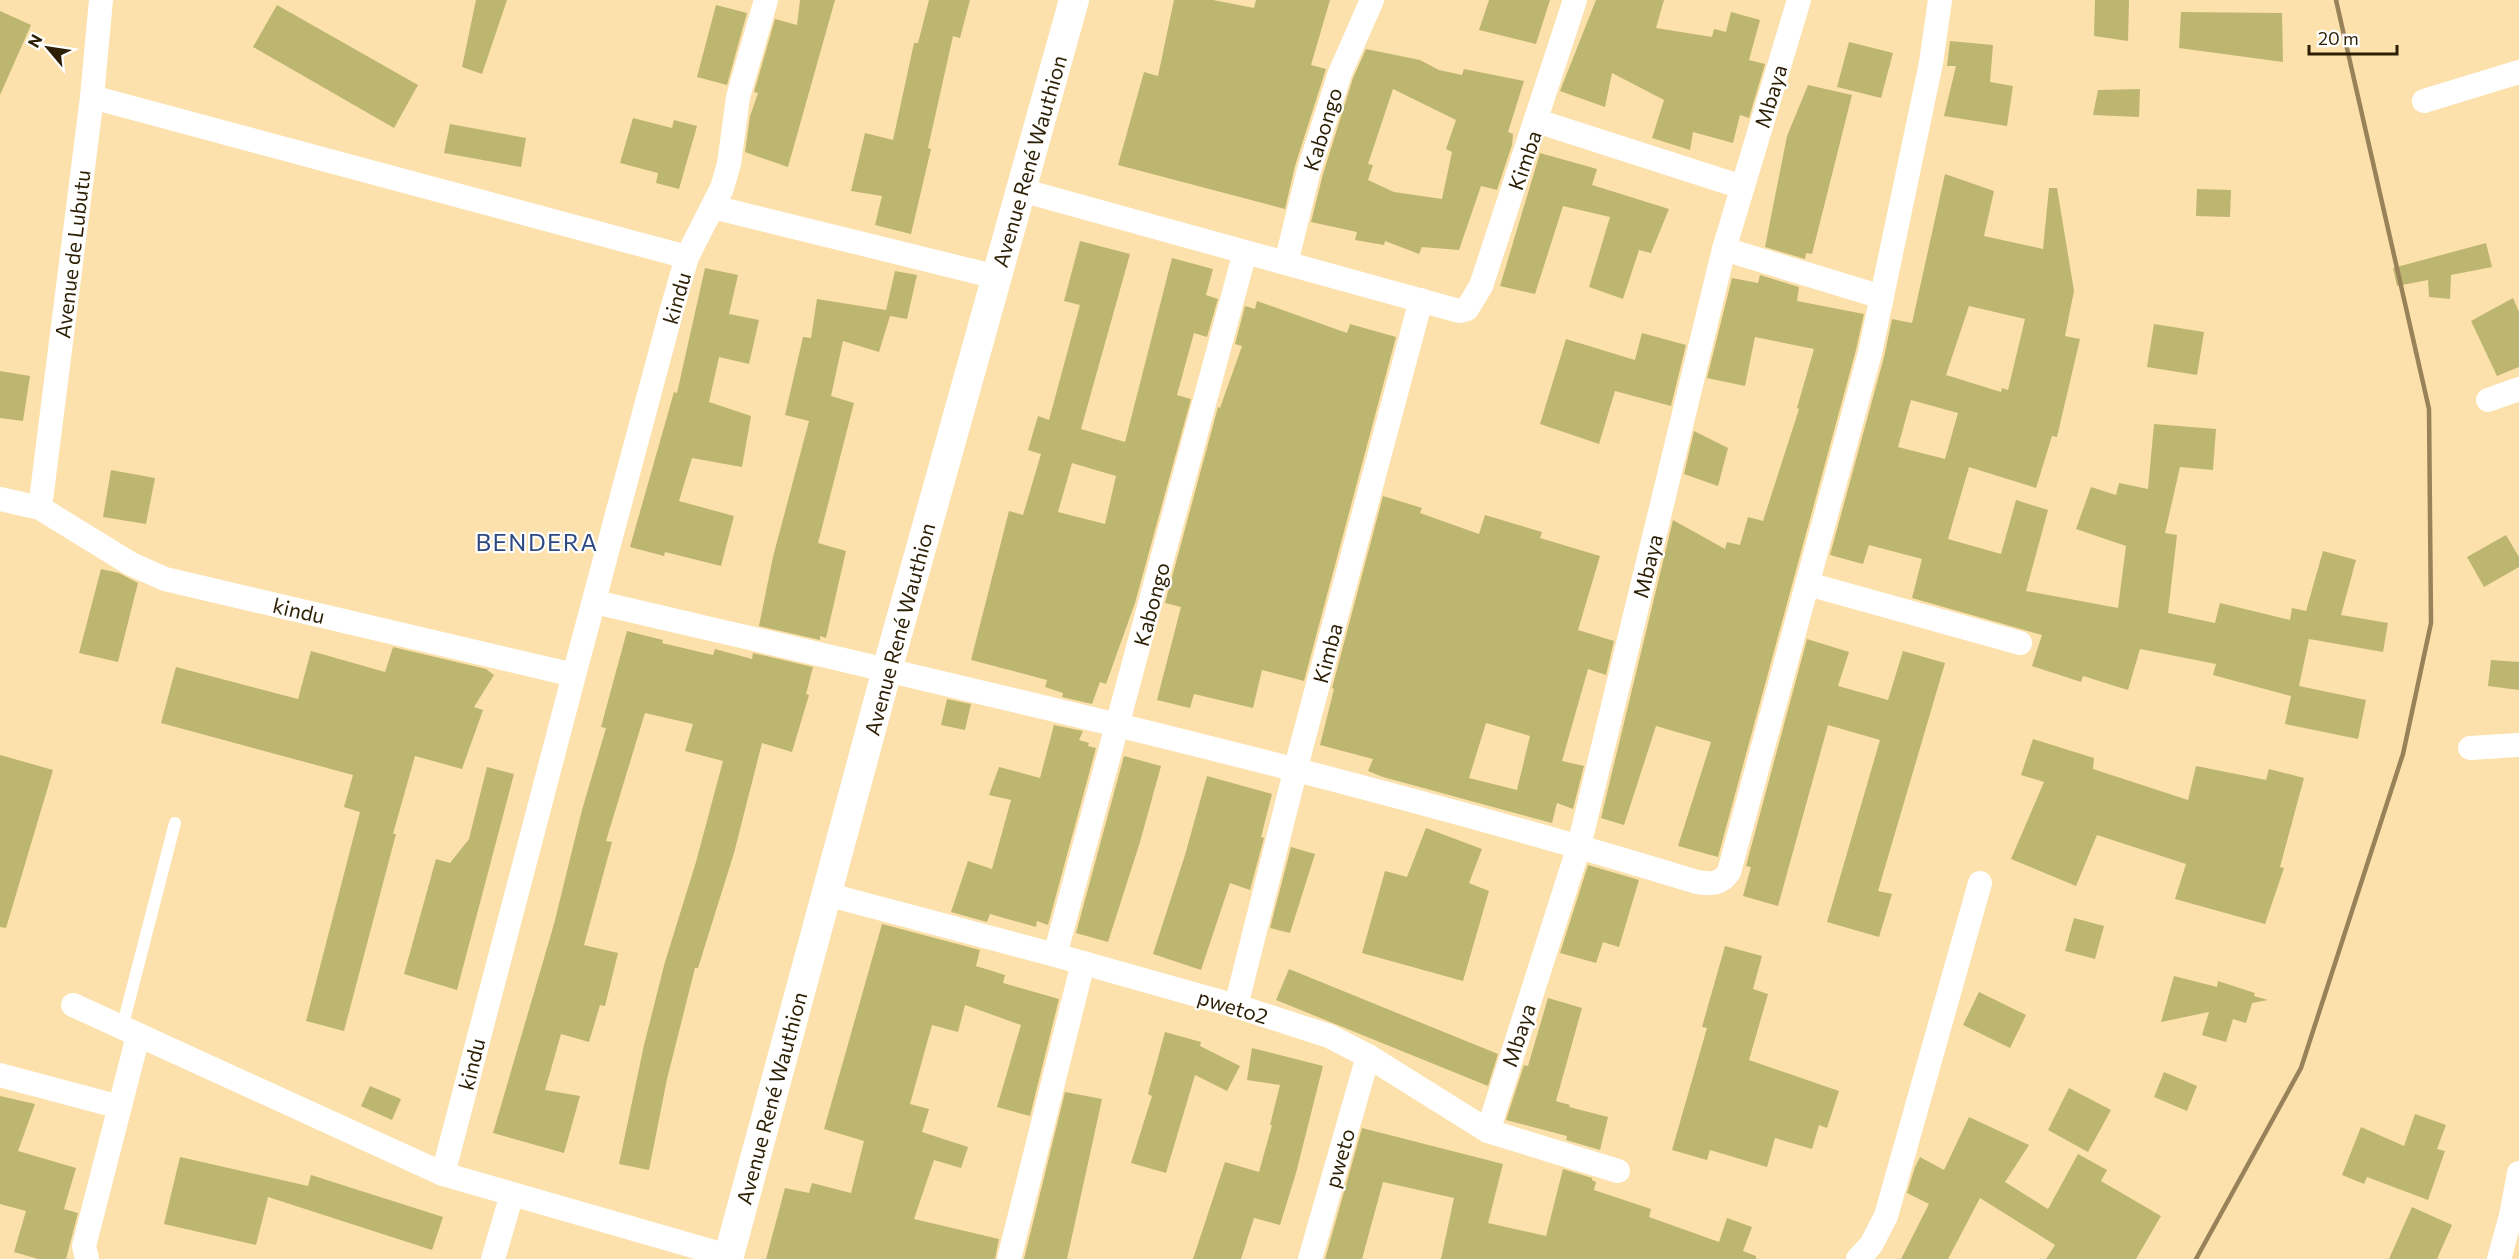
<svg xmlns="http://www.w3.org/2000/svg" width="2519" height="1259" viewBox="0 0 2519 1259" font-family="Commissioner,sans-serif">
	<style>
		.building { fill: #bdb670; fill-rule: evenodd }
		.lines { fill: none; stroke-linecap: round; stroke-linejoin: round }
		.service { stroke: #fff; stroke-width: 12 }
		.minor { stroke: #fff; stroke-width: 24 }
		.tertiary { stroke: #fff; stroke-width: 30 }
		.rail { stroke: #97825a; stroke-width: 4.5 }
		.labels { text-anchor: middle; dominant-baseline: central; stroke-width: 4.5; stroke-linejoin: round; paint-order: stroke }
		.street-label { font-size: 21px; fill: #2c1f04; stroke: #fff }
		.quarter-label { font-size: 24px; letter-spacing: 1.5px; fill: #2e4982; stroke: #fff }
	</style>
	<rect width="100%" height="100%" fill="#fce1ac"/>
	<g class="building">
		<polygon points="476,0 507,0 482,74 462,67"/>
		<polygon points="800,0 835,0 788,167 745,152 750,116 758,93 754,92 775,19 797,25"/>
		<polygon points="929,0 970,0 960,38 953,36 928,148 931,149 911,234 875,225 882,196 851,191 865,133 893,140 914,43 918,43"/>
		<polygon points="1174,0 1213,0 1254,8 1256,0 1330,0 1311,65 1326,69 1295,166 1285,209 1118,165 1144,72 1158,76"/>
		<polygon points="1489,0 1550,0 1536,44 1479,30"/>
		<polygon points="1596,0 1664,0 1656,28 1712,37 1714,29 1726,32 1731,12 1760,20 1749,60 1765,64 1749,118 1740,115 1733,143 1693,132 1690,150 1652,138 1664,100 1612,73 1605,107 1560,91"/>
		<polygon points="2095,0 2129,0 2128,41 2094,36"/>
		<polygon points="277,5 418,85 394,128 253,47"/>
		<polygon points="716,5 747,13 727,85 697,77"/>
		<polygon points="0,11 31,25 0,95"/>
		<polygon points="2181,12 2282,13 2283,62 2179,48"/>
		<polygon points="1950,41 1993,45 1990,82 2013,86 2007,126 1944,116 1956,66 1947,66"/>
		<polygon points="1849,42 1893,53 1881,98 1837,87"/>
		<path d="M1366,49l54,11 19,10 23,5 2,-6 60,12 -16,51 5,2 -1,11 -15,45 -16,-4 -22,64 -37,-3 -3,7 -34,-13 -1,4 -29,-5 2,-8 -46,-10 12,-48 30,-96zM1393,89l63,31 -10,29 6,3 -10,47 -48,-7 -26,-12 5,-15 -5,-1z"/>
		<polygon points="1808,85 1852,95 1812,254 1806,253 1805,259 1765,247 1787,136"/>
		<polygon points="2140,89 2139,117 2093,115 2098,90"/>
		<polygon points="633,118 672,128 674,120 697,126 679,189 656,183 658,173 620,163"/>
		<polygon points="450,124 526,138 521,167 444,153"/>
		<polygon points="1540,153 1597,169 1592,185 1669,209 1651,253 1639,250 1623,299 1589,287 1610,217 1563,206 1535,294 1500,286"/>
		<path d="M1945,174l49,17 -10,45 59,13 6,-61h8l17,103 -9,45 15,3 -23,98 -5,-1 -16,52 -67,-21 -21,72 53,15 15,-54 32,10 -22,81 92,17 8,-62 -50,-17 15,-42 25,8 3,-12 29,6 6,-65 62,5 -3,41 -33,-3 -15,66 12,2 -9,78 47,10 5,-20 70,17 2,-12 14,3 17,-60 33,9 -15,55 47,8 -5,29 -74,-13 -10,47 67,14 -8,39 -73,-15 6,-28 -78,-21 3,-11 -76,-15 -12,41 -45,-14 -2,6 -49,-16 10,-31 -130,-37 10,-39 -53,-14 -6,19 -33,-9 54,-198 8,-38 20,4zM1969,306l56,13 -17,71 -6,-2 -1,4 -55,-17zM1911,400l47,13 -13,46 -47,-12z"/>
		<polygon points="2197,189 2231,190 2230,217 2196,216"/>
		<path d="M1080,241l50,13 -49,175 44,13 47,-184 41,11 -7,26 12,4 -11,38 -13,-4 -17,62 14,4 -56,204 -29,81 -6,-2 -8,22 -30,-7 1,-4 -18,-6 2,-7 -76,-20 38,-149 14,4 18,-61 -13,-4 10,-34 11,4 31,-115 -16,-4zM1072,463l44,13 -11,48 -47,-12z"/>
		<polygon points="2486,243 2492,267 2451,275 2450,299 2429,297 2428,280 2397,286 2393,268"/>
		<polygon points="705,268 738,275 729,314 759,320 749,364 719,357 709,402 751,416 742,467 692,458 679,501 734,516 721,566 665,552 664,556 630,547 674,392 677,393"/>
		<polygon points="895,271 917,275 907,319 890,316 879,352 843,341 831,396 854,403 818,543 846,551 826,638 820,636 820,640 759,626 773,557 809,421 785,415 803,337 811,338 817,299 886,310"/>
		<polygon points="1760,275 1799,287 1797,301 1864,314 1856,350 1718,857 1678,846 1711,742 1656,726 1624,825 1601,818 1673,520 1725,549 1727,542 1740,545 1748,517 1763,521 1799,409 1797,408 1814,349 1755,337 1745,386 1707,378 1732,278 1758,283"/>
		<polygon points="2513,298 2519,312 2519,367 2497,376 2471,321"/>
		<polygon points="1257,301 1347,333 1350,324 1396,337 1304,681 1262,670 1253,708 1194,694 1190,708 1157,700 1181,607 1165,603 1218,407 1220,408 1242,346 1235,344 1245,306 1255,309"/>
		<polygon points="2154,324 2204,332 2197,375 2147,367"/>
		<polygon points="1642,333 1686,345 1671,406 1615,391 1599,444 1540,424 1566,339 1635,360"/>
		<polygon points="0,371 30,376 23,421 0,418"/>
		<polygon points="1694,431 1728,448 1718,486 1684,474"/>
		<polygon points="111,470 155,478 146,524 103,517"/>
		<path d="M1383,496l39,12 -2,5 59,21 6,-19 57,17 -2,6 60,18 -22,74 36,11 -8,34 -18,-6 -26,92 22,5 -11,43 -16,-6 -5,20 -169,-46 -15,-6 5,-12 -53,-14 14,-56 -2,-1zM1486,723l44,13 -13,54 -48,-12z"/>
		<polygon points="2506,535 2519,557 2519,567 2484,587 2467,557"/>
		<polygon points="101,569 119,573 138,583 118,662 79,653"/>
		<polygon points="627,631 663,640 662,643 713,655 715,649 752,659 753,653 813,667 806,694 809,695 792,752 762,743 734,853 698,968 695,968 667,1079 649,1170 619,1164 644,1045 665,962 696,862 723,761 685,751 693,724 645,713 606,841 612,842 584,945 618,953 605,1006 600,1005 589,1042 561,1034 545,1090 580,1096 564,1153 493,1133 554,924 582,810 606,728 601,727"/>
		<polygon points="1807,639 1849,652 1838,686 1888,700 1903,651 1945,663 1878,891 1892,894 1879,937 1827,922 1880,740 1828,725 1778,906 1743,896 1751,867 1746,866"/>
		<polygon points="393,647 486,669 494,675 474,707 483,710 462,769 415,756 393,834 396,834 344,1031 306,1021 360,812 344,807 353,775 161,723 176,667 298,699 311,651 385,672"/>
		<polygon points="2491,660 2519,662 2519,690 2488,686"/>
		<polygon points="947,699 971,704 965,730 941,725"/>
		<polygon points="1054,725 1083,731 1079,740 1089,743 1088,746 1096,748 1048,925 1037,921 1036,927 990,914 987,922 951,912 968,861 992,869 1011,800 989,795 999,767 1040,778"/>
		<polygon points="2033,739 2094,758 2093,769 2188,800 2196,766 2266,780 2269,769 2304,778 2280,867 2284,868 2265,924 2175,899 2186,864 2097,835 2076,886 2011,859 2044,782 2021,775"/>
		<polygon points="0,755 53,770 6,928 0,927"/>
		<polygon points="1124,756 1161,766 1140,842 1108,942 1076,933"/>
		<polygon points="487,767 514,774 457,990 404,974 436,859 450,863 469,839"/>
		<polygon points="1207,776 1272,794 1261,837 1264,838 1250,890 1230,883 1201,970 1153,954 1185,855"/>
		<polygon points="1426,828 1482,849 1469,883 1489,891 1463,981 1362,953 1385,871 1407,877"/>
		<polygon points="1291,847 1315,854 1290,933 1270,928"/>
		<polygon points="1588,865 1639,880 1619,947 1603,942 1596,963 1560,953"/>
		<polygon points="2074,918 2104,926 2095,959 2065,951"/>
		<polygon points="882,924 980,950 976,966 1005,975 1003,983 1059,999 1030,1116 997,1107 1021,1025 965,1005 958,1032 932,1025 910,1104 929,1109 922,1132 968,1147 961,1168 934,1160 914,1219 999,1239 995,1259 766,1259 785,1188 809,1193 812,1183 851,1193 864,1141 824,1129"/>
		<polygon points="1725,946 1762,956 1753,989 1768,994 1749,1060 1839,1091 1827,1128 1819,1125 1812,1149 1775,1138 1767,1167 1710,1150 1707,1160 1672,1150 1707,1028 1702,1027"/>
		<polygon points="1289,969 1498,1054 1488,1086 1276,1000"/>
		<polygon points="2174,976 2217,987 2218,981 2255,993 2254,996 2268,1000 2252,1003 2246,1023 2233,1019 2226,1042 2202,1035 2209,1012 2161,1022"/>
		<polygon points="1979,992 2026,1015 2010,1048 1963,1025"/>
		<polygon points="1548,998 1582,1008 1556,1101 1570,1105 1569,1107 1608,1117 1600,1150 1566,1140 1567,1136 1506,1120 1524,1065 1528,1066"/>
		<polygon points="1165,1032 1201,1042 1200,1046 1240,1066 1227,1091 1195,1075 1166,1173 1131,1163 1152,1096 1148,1094"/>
		<polygon points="1252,1048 1323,1066 1296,1173 1280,1225 1254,1218 1241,1259 1193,1259 1225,1162 1259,1172 1272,1125 1270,1125 1280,1085 1247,1080"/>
		<polygon points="2164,1072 2197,1086 2187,1111 2154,1097"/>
		<polygon points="370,1086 401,1099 392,1120 361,1106"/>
		<polygon points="2069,1088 2111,1110 2088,1152 2048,1130"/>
		<polygon points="1065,1092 1102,1099 1067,1259 1024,1259"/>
		<polygon points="0,1096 35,1104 18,1151 76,1168 64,1209 78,1213 66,1259 38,1259 14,1252 26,1211 0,1204"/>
		<polygon points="2415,1114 2446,1125 2437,1149 2445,1151 2428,1200 2367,1177 2364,1184 2342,1175 2361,1127 2404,1146"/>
		<polygon points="1969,1117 2029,1145 2005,1182 2048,1209 2078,1154 2107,1170 2101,1181 2161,1216 2136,1259 2046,1259 2055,1245 1980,1198 1948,1259 1901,1259 1929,1204 1907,1193 1915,1167 1920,1157 1944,1170"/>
		<polygon points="1362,1128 1503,1164 1488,1223 1546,1236 1563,1169 1592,1178 1592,1180 1596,1182 1594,1190 1651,1209 1649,1217 1719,1242 1727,1218 1752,1227 1743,1251 1756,1256 1756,1259 1441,1259 1454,1198 1383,1182 1362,1259 1325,1259"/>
		<polygon points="180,1157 308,1186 311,1175 443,1217 432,1250 268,1197 256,1245 164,1224"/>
		<polygon points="2412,1207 2452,1225 2437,1259 2389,1259"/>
	</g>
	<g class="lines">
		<polyline class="service" points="122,1028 175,823"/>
		<g class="minor">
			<polyline points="92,97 687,257"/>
			<polyline points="2424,101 2519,72"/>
			<polyline points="1537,121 1742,187"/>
			<polyline points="1021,190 1459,311 1467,309 1481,286 1575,0"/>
			<polyline points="713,207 997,277"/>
			<polyline points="1724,249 1882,297"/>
			<polyline points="1286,263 1309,170 1340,73 1372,0"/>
			<polyline points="2488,400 2519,389"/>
			<polyline points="0,499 40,508 131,564 165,579 574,675 443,1174"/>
			<polyline points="40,508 92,97 101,0"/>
			<polyline points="1808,584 2020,643"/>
			<path d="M595,602c369,86 739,169 1102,280 14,2 23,3 32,-10l141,-519 61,-290 9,-63"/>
			<polyline points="574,675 672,309 687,257 722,188 729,164 738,97 766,0"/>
			<polyline points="2470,748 2519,745"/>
			<polyline points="826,894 1055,955 1236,1006 1329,1036 1368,1056 1488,1131 1618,1171"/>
			<polyline points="1055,955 1245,252"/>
			<polyline points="73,1005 443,1174 728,1256"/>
			<polyline points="1236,1006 1301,748 1421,300"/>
			<polyline points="0,1075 120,1107"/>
			<polyline points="1488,1131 1579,846 1724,249 1799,0"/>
			<polyline points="87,1259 84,1246 138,1036"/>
			<polyline points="493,1259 512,1194"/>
			<polyline points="1009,1259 1083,963"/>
			<polyline points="1310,1259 1368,1056"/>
			<polyline points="1858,1259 1871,1245 1886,1216 1980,883"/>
			<polyline points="2499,1259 2511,1216 2519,1173"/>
		</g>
		<polyline class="tertiary" points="728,1259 887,670 1074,0"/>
		<polyline class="rail" points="2196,1259 2301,1068 2403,754 2431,623 2429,409 2336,0"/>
	</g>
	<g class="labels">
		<g class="street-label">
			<text transform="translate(1770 96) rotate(-73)">Mbaya</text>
			<text transform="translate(1322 129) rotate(-73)">Kabongo</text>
			<text transform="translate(1524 160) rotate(-71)">Kimba</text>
			<text transform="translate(1029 161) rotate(-74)">Avenue René Wauthion</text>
			<text transform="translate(72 254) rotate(-83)">Avenue de Lubutu</text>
			<text transform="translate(676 298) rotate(-74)">kindu</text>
			<text transform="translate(1647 566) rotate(-76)">Mbaya</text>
			<text transform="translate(1151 604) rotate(-75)">Kabongo</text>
			<text transform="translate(299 610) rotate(13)">kindu</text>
			<text transform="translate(899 629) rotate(-75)">Avenue René Wauthion</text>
			<text transform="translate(1327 653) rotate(-75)">Kimba</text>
			<text transform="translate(1233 1006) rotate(17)">pweto2</text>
			<text transform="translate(1518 1035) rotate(-72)">Mbaya</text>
			<text transform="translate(471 1064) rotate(-76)">kindu</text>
			<text transform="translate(771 1098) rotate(-75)">Avenue René Wauthion</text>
			<text transform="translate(1339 1158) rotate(-74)">pweto</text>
		</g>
		<g class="quarter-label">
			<text x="537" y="541">BENDERA</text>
		</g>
	</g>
	<g transform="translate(48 48) rotate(299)" stroke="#ffffff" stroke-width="4.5" paint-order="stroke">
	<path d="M0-4.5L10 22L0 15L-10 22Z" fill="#2c1f04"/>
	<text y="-9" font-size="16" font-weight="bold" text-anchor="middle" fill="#2c1f04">N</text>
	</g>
	<path d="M2309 45v9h88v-9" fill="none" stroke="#2c1f04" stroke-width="3"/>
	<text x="2318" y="45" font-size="18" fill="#2c1f04" stroke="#ffffff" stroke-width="4.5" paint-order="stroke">20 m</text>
</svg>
